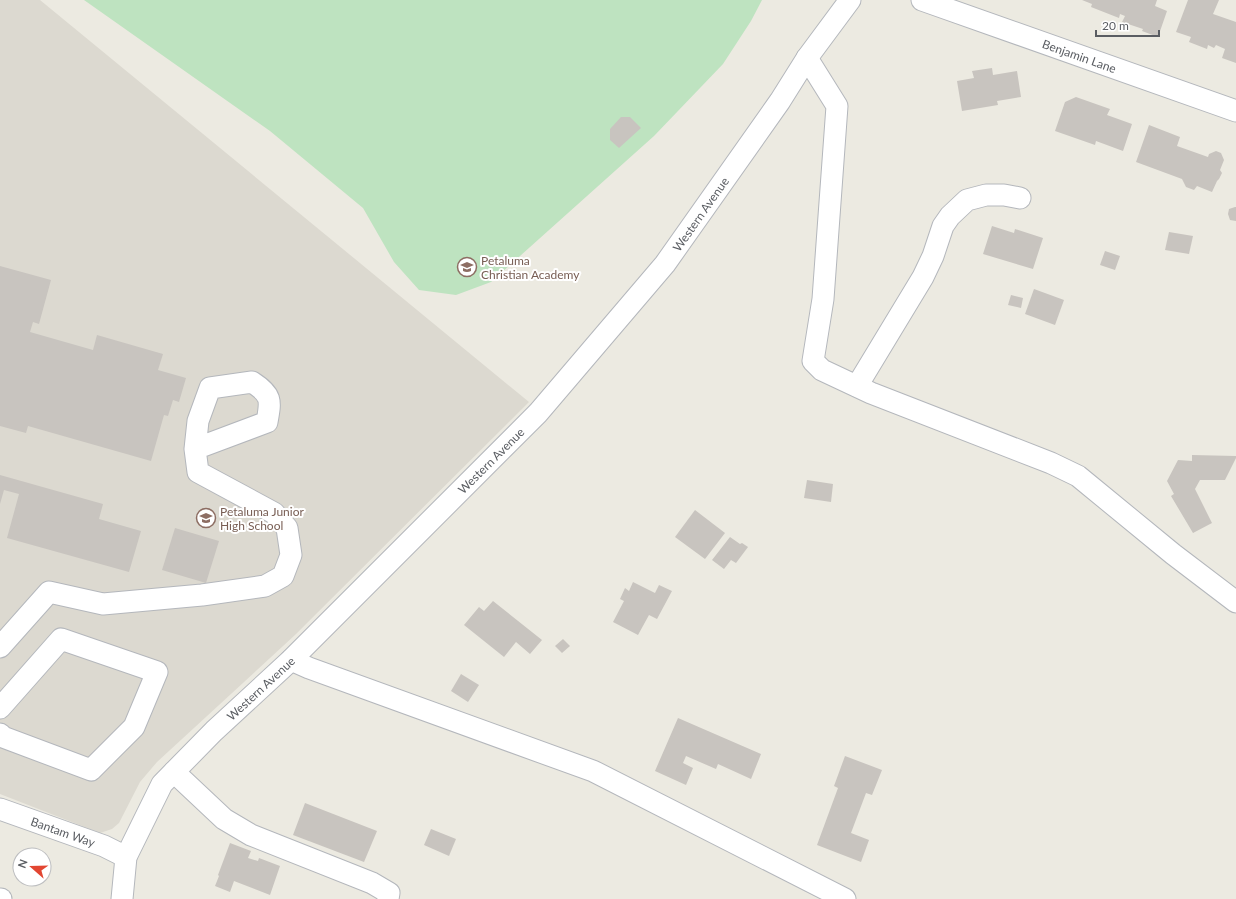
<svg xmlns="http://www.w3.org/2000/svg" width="1236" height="899" viewBox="0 0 1236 899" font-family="Lato,sans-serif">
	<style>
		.education { fill: #dcd9d0 }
		.green { fill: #bee3c0 }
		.building { fill: #c8c4bf }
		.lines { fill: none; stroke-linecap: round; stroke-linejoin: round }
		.minor-casing { stroke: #b4b7bc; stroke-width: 23 }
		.minor { stroke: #fff; stroke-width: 21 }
		.labels { text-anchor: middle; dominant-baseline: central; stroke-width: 4; stroke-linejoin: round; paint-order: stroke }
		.street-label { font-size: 12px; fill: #5a5d62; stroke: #fff }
		.education-label { font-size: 12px; fill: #785e54; stroke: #fff; text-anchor: start }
	</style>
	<rect width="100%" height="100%" fill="#eceae1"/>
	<polygon class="education" points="0,0 40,0 529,402 295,635 157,762 140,782 119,823 112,829 100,833 0,794"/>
	<polygon class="green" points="84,0 762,0 751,21 723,64 654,136 491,282 456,295 419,290 394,262 363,208 270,131"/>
	<g class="building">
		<polygon points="1082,0 1157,0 1155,6 1167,11 1158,37 1142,31 1143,29 1122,22 1125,16 1120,14 1119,18 1091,7 1092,4"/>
		<polygon points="1188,0 1219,0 1213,14 1236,22 1236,63 1222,58 1225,49 1216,45 1214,48 1208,45 1207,49 1189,42 1191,37 1176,32"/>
		<polygon points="992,68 993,75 1017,71 1021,97 997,101 998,105 962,111 957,81 974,78 972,71"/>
		<polygon points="1076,97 1110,109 1107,115 1132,124 1123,151 1096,141 1095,145 1055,131 1065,102"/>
		<polygon points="621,117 630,117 641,128 619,148 610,140 610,129"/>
		<polygon points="1149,125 1180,137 1177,146 1208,157 1209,154 1216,151 1221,153 1224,160 1220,170 1222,173 1219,179 1217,181 1212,192 1197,186 1194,190 1186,187 1182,179 1136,162"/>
		<polygon points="1235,207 1236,207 1236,221 1230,220 1228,214 1229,209"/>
		<polygon points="992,226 1014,233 1015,229 1043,238 1033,269 983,254"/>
		<polygon points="1169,232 1193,236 1189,254 1165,250"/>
		<polygon points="1105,251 1120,256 1115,270 1100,265"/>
		<polygon points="0,266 51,280 39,324 33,322 30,332 93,350 97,335 163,354 158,370 186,378 179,402 173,400 168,416 164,415 151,461 28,426 26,433 0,426"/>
		<polygon points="1034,289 1064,300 1055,325 1025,314"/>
		<polygon points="1011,295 1023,298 1021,308 1008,305"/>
		<polygon points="1192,455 1236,456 1236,458 1225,480 1200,480 1195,489 1212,523 1193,533 1171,496 1174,494 1167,481 1178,460 1192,461"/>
		<polygon points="0,475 103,504 99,519 141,531 129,572 7,538 19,494 4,490 0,504"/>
		<polygon points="807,480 833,484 831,502 804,498"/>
		<polygon points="695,510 725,533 705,559 675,537"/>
		<polygon points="175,528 219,541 206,583 162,570"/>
		<polygon points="730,537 740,544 742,543 748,547 736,563 731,560 724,569 712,560"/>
		<polygon points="633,582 655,593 659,585 672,591 657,619 649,615 638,635 613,622 624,601 620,599 625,588 629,591"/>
		<polygon points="493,601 542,640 530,654 516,642 504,657 464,625 479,607 484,611"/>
		<polygon points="563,639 570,646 562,653 555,646"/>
		<polygon points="461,674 479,685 468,702 451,691"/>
		<polygon points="678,718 761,754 751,779 718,764 716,769 686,756 683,763 693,768 686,785 655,771"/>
		<polygon points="845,756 882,770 872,795 866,793 851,833 869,840 861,862 817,845 838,788 834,786"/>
		<polygon points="305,803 377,831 364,862 293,835"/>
		<polygon points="431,829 456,839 449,856 424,845"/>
		<polygon points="230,843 251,851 248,858 258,861 259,858 280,866 270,895 234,881 230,892 215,886 219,876 218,875"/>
	</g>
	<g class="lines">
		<defs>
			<g id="minor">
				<path id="s1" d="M922,0l314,111"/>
				<polyline points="807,58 837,106 823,299 813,361 822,370 871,393 1051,463 1078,476 1173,554 1236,602"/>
				<polyline points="857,386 923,277 933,256 943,226 950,216 967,200 986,195 1004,195 1020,198"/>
				<path d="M0,647l49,-55 54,12 99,-9 63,-9 18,-10 8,-21 -4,-27 -13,-15 -76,-41 -3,-23 3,-28 12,-33 42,-6c20,13 19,18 15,40l-72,27"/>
				<polyline points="291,660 309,668 593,771 845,899"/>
				<polyline points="0,708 61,639 157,672 134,727 91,770 3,737 0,734"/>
				<polyline points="174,772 224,819 251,835 372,883 389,893 388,899"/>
				<path id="s2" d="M0,809l104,37 22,11"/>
				<polyline points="0,899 1,899"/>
				<path id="s3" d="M122,899l4,-42 36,-73 52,-53 77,-71 247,-247 127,-149 115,-163 27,-43 43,-58"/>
			</g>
		</defs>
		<use href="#minor" class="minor-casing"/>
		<use href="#minor" class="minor"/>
	</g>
	<defs>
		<symbol id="school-ring" viewBox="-11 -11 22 22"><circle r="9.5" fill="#fff" stroke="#8d6e63" stroke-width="1.5"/><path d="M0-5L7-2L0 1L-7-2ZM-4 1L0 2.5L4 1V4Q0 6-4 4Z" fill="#8d6e63"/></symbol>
	</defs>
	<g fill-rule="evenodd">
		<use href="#school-ring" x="456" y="256" width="22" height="22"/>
		<use href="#school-ring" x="195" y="507" width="22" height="22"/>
	</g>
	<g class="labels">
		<g class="street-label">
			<text stroke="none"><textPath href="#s1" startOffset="167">Benjamin Lane</textPath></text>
			<text stroke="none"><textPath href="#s3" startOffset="909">Western Avenue</textPath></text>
			<text stroke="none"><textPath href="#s3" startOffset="585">Western Avenue</textPath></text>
			<text stroke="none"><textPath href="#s3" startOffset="261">Western Avenue</textPath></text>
			<text stroke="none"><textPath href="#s2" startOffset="67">Bantam Way</textPath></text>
		</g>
		<g class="education-label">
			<text x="481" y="260">Petaluma<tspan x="481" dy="14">Christian Academy</tspan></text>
			<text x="220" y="511">Petaluma Junior<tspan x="220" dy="14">High School</tspan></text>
		</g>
	</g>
	<g transform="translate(32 867) rotate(290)"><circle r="19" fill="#ffffff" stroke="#bdbec0"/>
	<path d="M0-3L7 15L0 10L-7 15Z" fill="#e24632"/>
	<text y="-6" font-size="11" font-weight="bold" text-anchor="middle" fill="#5a5d62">N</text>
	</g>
	<path d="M1096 30v6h63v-6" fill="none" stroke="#5a5d62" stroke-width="2"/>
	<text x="1102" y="30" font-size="12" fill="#5a5d62" stroke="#ffffff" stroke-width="3" paint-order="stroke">20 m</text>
</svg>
